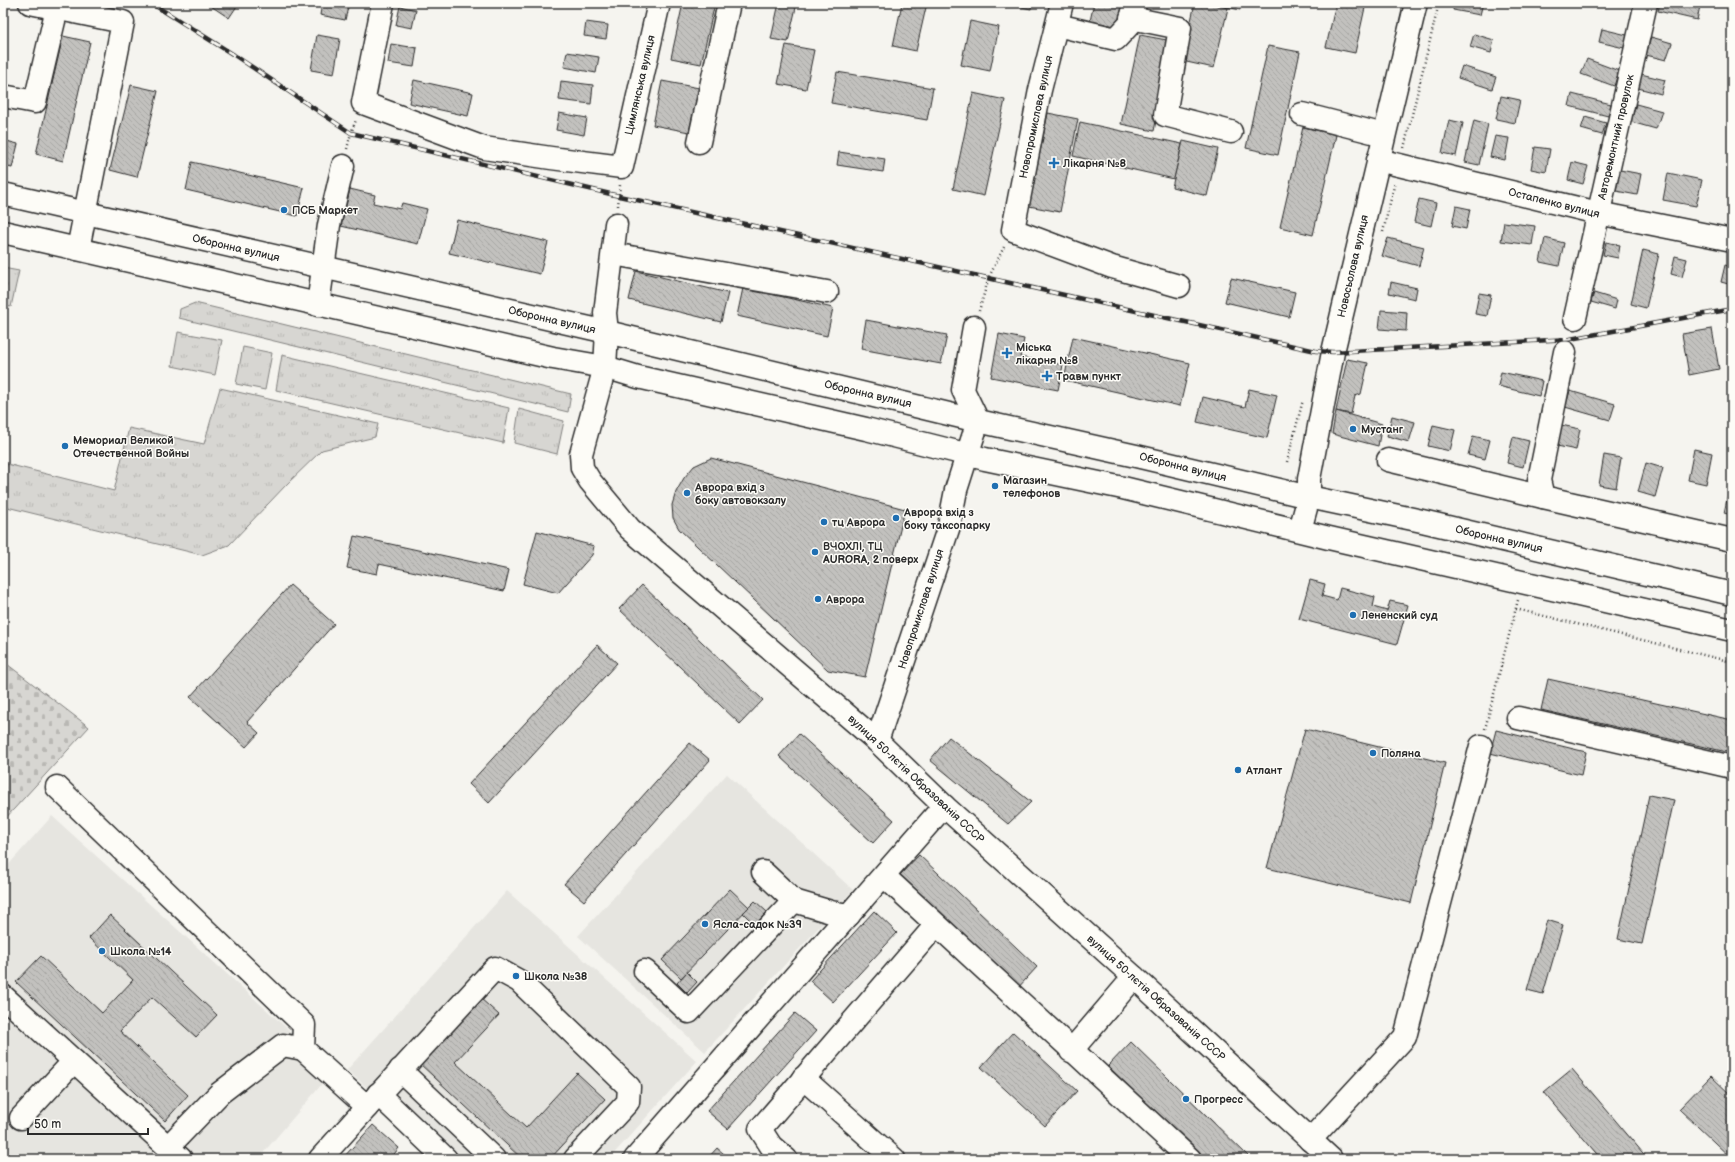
<svg xmlns="http://www.w3.org/2000/svg" width="1735" height="1162" viewBox="0 0 1735 1162" font-family="'Balsamiq Sans',sans-serif">
	<style>
		.built { fill: #e6e5e0 }
		.grass { fill: url(#grass-tufts); stroke: #81807e }
		.cemetery { fill: url(#cemetery-stones); stroke: #81807e }
		.building { fill: url(#building-back-hatch); stroke: #2b2b2b }
		.lines { fill: none; stroke-linecap: round; stroke-linejoin: round }
		.minor-casing { stroke: #2b2b2b; stroke-width: 25 }
		.major-casing { stroke: #2b2b2b; stroke-width: 25 }
		.path { stroke: #2b2b2b; stroke-width: 2.5; stroke-dasharray: 1 3; stroke-linecap: butt }
		.minor { stroke: #fdfcf7; stroke-width: 22 }
		.major { stroke: #fdfcf7; stroke-width: 22 }
		.rail-casing { stroke: #2b2b2b; stroke-width: 4.5 }
		.rail { stroke: #fdfcf7; stroke-width: 3; stroke-dasharray: 9; stroke-linecap: butt }
		.poi-dot { fill: #1f6fb2; stroke: #fdfcf7; stroke-width: 1.5 }
		.labels { text-anchor: middle; dominant-baseline: central; stroke-width: 3; stroke-linejoin: round; paint-order: stroke }
		.street-label { font-size: 11px; fill: #2b2b2b; stroke: #fdfcf7 }
		.poi-label { font-size: 11px; font-weight: bold; fill: #2b2b2b; stroke: #fdfcf7; text-anchor: start }
	</style>
	<defs>
		<pattern id="grass-tufts" width="24" height="20" patternUnits="userSpaceOnUse"><rect width="24" height="20" fill="#d7d6d2"/><path d="M3 7l-1-3M5 7V3M7 7l1-3M15 17l-1-3M17 17v-4M19 17l1-3" fill="none" stroke="#b9b8b4"/></pattern>
		<pattern id="cemetery-stones" width="16" height="16" patternUnits="userSpaceOnUse"><rect width="16" height="16" fill="#d7d6d2"/><path d="M2 7V4a2 2 0 0 1 4 0v3zM10 15v-3a2 2 0 0 1 4 0v3z" fill="#b9b8b4"/></pattern>
		<pattern id="building-back-hatch" width="6" height="6" patternUnits="userSpaceOnUse"><rect width="6" height="6" fill="#c2c1be"/><path d="M-1 5l2 2M0 0l6 6M5-1l2 2" fill="none" stroke="#a7a6a3"/></pattern>
	</defs>
	<rect width="100%" height="100%" fill="#f5f4ef"/>
	<filter id="ink" filterUnits="userSpaceOnUse"><feTurbulence type="fractalNoise" baseFrequency=".025" numOctaves="2"/><feDisplacementMap in="SourceGraphic" scale="8" xChannelSelector="R" yChannelSelector="G"/><feConvolveMatrix kernelMatrix="1 2 1 2 8 2 1 2 1" color-interpolation-filters="sRGB"/></filter>
	<g filter="url(#ink)">
		<g class="built">
			<polygon points="727,774 853,890 705,1052 578,936"/>
			<polygon points="52,816 290,1031 299,1060 322,1084 258,1159 3,1159 3,871"/>
			<polygon points="507,891 697,1061 609,1159 446,1159 347,1070"/>
		</g>
		<g class="grass">
			<polygon points="3,268 19,271 11,307 3,305"/>
			<polygon points="195,303 571,394 568,412 179,318 180,309"/>
			<polygon points="178,332 222,340 215,375 172,366"/>
			<polygon points="243,347 272,353 265,390 236,384"/>
			<polygon points="282,355 509,408 503,443 276,390"/>
			<polygon points="220,388 378,424 375,437 322,450 287,484 229,545 202,555 3,506 3,463 114,491 129,428 204,444"/>
			<polygon points="519,409 564,421 557,454 514,443"/>
		</g>
		<polygon class="cemetery" points="3,661 89,727 3,821"/>
		<g class="building">
			<polygon points="214,3 239,3 229,18 211,6"/>
			<polygon points="322,3 349,3 345,20 320,15"/>
			<polygon points="587,3 612,3 612,7 587,5"/>
			<polygon points="683,3 715,3 701,64 671,58"/>
			<polygon points="779,3 797,3 788,42 771,39"/>
			<polygon points="902,3 927,3 916,51 893,46"/>
			<polygon points="1003,3 1032,3 1031,9"/>
			<polygon points="1094,3 1125,3 1120,27 1090,21"/>
			<polygon points="1195,3 1206,3 1228,8 1214,68 1182,61"/>
			<polygon points="1209,3 1241,3 1240,10"/>
			<polygon points="1336,3 1366,3 1355,53 1326,47"/>
			<polygon points="1454,3 1483,3 1480,15 1453,10"/>
			<polygon points="1660,3 1686,3 1700,6 1697,20 1658,11"/>
			<polygon points="400,6 416,10 412,28 396,25"/>
			<polygon points="970,21 999,27 990,71 961,65"/>
			<polygon points="586,22 608,25 606,39 584,36"/>
			<polygon points="1602,29 1627,35 1624,48 1599,42"/>
			<polygon points="1474,34 1494,40 1491,53 1470,47"/>
			<polygon points="317,35 340,39 334,74 311,70"/>
			<polygon points="1140,35 1172,41 1154,131 1121,124"/>
			<polygon points="63,36 90,42 63,161 36,154"/>
			<polygon points="1651,37 1672,43 1666,60 1646,55"/>
			<polygon points="391,44 417,48 414,67 388,63"/>
			<polygon points="786,45 814,50 806,89 778,84"/>
			<polygon points="1268,46 1300,52 1278,155 1246,148"/>
			<polygon points="567,52 599,57 596,73 564,67"/>
			<polygon points="1587,59 1619,71 1614,86 1581,74"/>
			<polygon points="1462,66 1496,77 1492,89 1458,78"/>
			<polygon points="837,72 933,88 927,120 831,103"/>
			<polygon points="1641,74 1665,80 1661,94 1638,88"/>
			<polygon points="414,80 473,93 468,116 409,103"/>
			<polygon points="561,81 593,85 591,104 559,100"/>
			<polygon points="662,81 699,88 689,132 653,125"/>
			<polygon points="131,85 158,91 137,177 110,170"/>
			<polygon points="973,93 1005,100 984,196 953,189"/>
			<polygon points="1572,94 1611,104 1608,116 1569,106"/>
			<polygon points="1501,96 1520,100 1515,123 1496,119"/>
			<polygon points="1636,104 1662,111 1656,129 1631,122"/>
			<polygon points="559,113 587,118 584,135 556,130"/>
			<polygon points="1048,113 1078,119 1060,212 1029,206"/>
			<polygon points="1585,117 1606,123 1602,135 1581,129"/>
			<polygon points="1449,120 1463,123 1456,156 1442,153"/>
			<polygon points="1474,120 1488,124 1479,165 1465,162"/>
			<polygon points="1080,122 1182,144 1174,179 1073,156"/>
			<polygon points="1303,127 1336,135 1313,235 1280,227"/>
			<polygon points="1495,136 1509,138 1505,160 1490,157"/>
			<polygon points="3,140 18,144 12,168 3,166"/>
			<polygon points="1183,141 1218,149 1207,196 1172,187"/>
			<polygon points="1535,147 1550,149 1546,172 1531,169"/>
			<polygon points="839,152 885,159 883,172 837,165"/>
			<polygon points="192,162 304,188 297,216 186,190"/>
			<polygon points="1572,162 1588,166 1583,184 1568,180"/>
			<polygon points="1620,170 1641,174 1637,195 1616,191"/>
			<polygon points="1668,173 1702,180 1696,206 1663,200"/>
			<polygon points="350,189 375,195 373,203 400,209 402,203 427,209 418,244 341,226"/>
			<polygon points="1419,199 1436,203 1431,226 1414,222"/>
			<polygon points="1731,199 1732,199 1732,217 1728,216"/>
			<polygon points="1456,206 1470,209 1466,229 1452,226"/>
			<polygon points="457,220 548,242 540,274 449,253"/>
			<polygon points="1504,222 1535,226 1532,245 1501,241"/>
			<polygon points="1388,238 1424,247 1419,266 1382,256"/>
			<polygon points="1545,238 1564,243 1559,266 1540,262"/>
			<polygon points="1606,242 1620,245 1618,258 1603,255"/>
			<polygon points="1643,250 1659,254 1646,308 1631,304"/>
			<polygon points="1675,256 1687,259 1682,277 1671,274"/>
			<polygon points="1725,265 1732,267 1732,285 1721,282"/>
			<polygon points="636,271 728,293 721,322 629,300"/>
			<polygon points="1231,278 1295,292 1289,317 1225,302"/>
			<polygon points="1391,282 1417,288 1415,299 1389,293"/>
			<polygon points="743,288 833,308 827,336 737,316"/>
			<polygon points="1479,293 1491,295 1487,316 1475,314"/>
			<polygon points="1594,293 1617,300 1615,309 1591,302"/>
			<polygon points="1381,310 1407,312 1406,331 1379,329"/>
			<polygon points="866,320 947,335 941,364 861,349"/>
			<polygon points="1712,329 1719,369 1689,375 1682,334"/>
			<polygon points="999,334 1024,339 1020,357 1063,365 1058,390 991,377"/>
			<polygon points="1073,337 1190,363 1180,406 1064,380"/>
			<polygon points="1347,359 1368,363 1361,394 1355,396 1351,414 1336,411"/>
			<polygon points="1501,372 1542,381 1539,396 1498,386"/>
			<polygon points="1249,389 1277,395 1267,438 1197,422 1203,397 1245,407"/>
			<polygon points="1570,391 1615,404 1610,420 1565,407"/>
			<polygon points="1336,411 1382,424 1378,446 1332,434"/>
			<polygon points="1392,416 1415,422 1409,442 1387,436"/>
			<polygon points="1433,425 1455,430 1450,451 1428,446"/>
			<polygon points="1561,425 1580,429 1576,450 1557,446"/>
			<polygon points="1473,436 1490,440 1485,459 1468,455"/>
			<polygon points="1513,437 1529,441 1523,467 1507,463"/>
			<polygon points="1694,449 1712,453 1706,484 1688,480"/>
			<polygon points="1604,455 1621,458 1616,488 1599,485"/>
			<polygon points="711,458 905,509 865,677 828,670 679,529 673,518 672,505 676,492 684,478 694,466"/>
			<polygon points="1646,463 1663,468 1655,497 1638,492"/>
			<polygon points="1732,476 1732,515 1724,513"/>
			<polygon points="537,531 594,546 592,555 558,593 523,584"/>
			<polygon points="354,536 509,570 504,591 379,564 377,574 347,568"/>
			<polygon points="1310,580 1325,584 1322,596 1337,600 1340,588 1375,597 1373,607 1387,611 1390,601 1408,605 1397,644 1299,619"/>
			<polygon points="290,585 334,624 247,722 259,733 246,747 190,697"/>
			<polygon points="642,585 763,700 740,724 619,609"/>
			<polygon points="597,645 617,663 489,803 469,784"/>
			<polygon points="1548,679 1732,720 1732,739 1730,739 1727,752 1541,710"/>
			<polygon points="1305,729 1445,763 1411,903 1267,868"/>
			<polygon points="1496,730 1586,752 1581,775 1490,753"/>
			<polygon points="799,734 894,820 873,843 779,756"/>
			<polygon points="949,737 1031,802 1008,824 930,760"/>
			<polygon points="690,743 710,760 584,901 564,884"/>
			<polygon points="1649,795 1674,800 1642,944 1618,939"/>
			<polygon points="919,855 1037,967 1016,990 898,877"/>
			<polygon points="730,889 749,907 681,978 662,960"/>
			<polygon points="755,901 767,912 755,925 743,913"/>
			<polygon points="874,911 897,933 833,1002 810,981"/>
			<polygon points="110,915 217,1015 196,1037 152,997 120,1031 188,1095 165,1121 16,982 41,956 102,1013 133,980 89,938"/>
			<polygon points="1547,920 1563,925 1543,994 1527,990"/>
			<polygon points="687,972 697,982 687,993 677,983"/>
			<polygon points="480,998 499,1015 455,1062 526,1128 577,1073 605,1099 550,1159 522,1159 419,1063"/>
			<polygon points="795,1013 816,1031 728,1129 707,1111"/>
			<polygon points="1013,1032 1077,1091 1045,1126 981,1067"/>
			<polygon points="1131,1042 1248,1156 1246,1159 1203,1159 1108,1066"/>
			<polygon points="1572,1069 1648,1159 1601,1159 1544,1092"/>
			<polygon points="1711,1076 1732,1096 1732,1159 1679,1109"/>
			<polygon points="373,1125 399,1148 390,1159 342,1159"/>
			<polygon points="717,1148 730,1159 707,1159"/>
		</g>
		<g class="lines">
			<defs>
				<g id="minor">
					<polyline points="30,3 123,22 78,249"/>
					<polyline points="383,3 363,103 484,148 551,158 622,167 659,3"/>
					<polyline points="1062,3 1040,90 1013,230 1112,267 1179,286"/>
					<polyline points="1131,18 1180,28 1165,115 1231,132"/>
					<polyline points="1057,25 1116,39 1130,24 1135,3"/>
					<polyline points="3,96 35,102 57,8"/>
					<polyline points="1302,114 1384,135"/>
					<polyline points="699,142 729,3"/>
					<polyline points="1378,160 1598,213 1732,240"/>
					<polyline points="616,224 605,313 607,332 605,367 581,454 582,468 590,481 630,529 877,741 944,806 1134,977 1331,1159"/>
					<polyline points="613,254 827,292"/>
					<polyline points="318,305 329,225 343,166"/>
					<polyline points="1575,318 1646,3"/>
					<polyline points="1565,352 1539,480 1543,497 1732,540"/>
					<polyline points="1388,460 1543,497"/>
					<polyline points="1300,530 1309,497 1309,479 1333,352 1416,3"/>
					<polyline points="1518,718 1732,767"/>
					<polyline points="877,741 949,526 956,490 978,421 963,390 974,327"/>
					<polyline points="57,787 304,1025 303,1049 367,1107 495,968 519,981 629,1087 628,1102 575,1159"/>
					<polyline points="884,876 1190,1159"/>
					<polyline points="794,901 831,912 849,915"/>
					<polyline points="645,971 689,1012 794,901 763,872"/>
					<polyline points="3,996 181,1159"/>
					<polyline points="1071,1051 1134,977"/>
					<polyline points="400,1070 494,1159"/>
					<polyline points="803,1078 894,1159"/>
					<polyline points="378,1094 446,1159"/>
					<polyline points="21,1118 74,1061"/>
					<polyline points="1310,1140 1405,1037 1481,746"/>
					<polyline points="168,1147 220,1093 283,1045 303,1049"/>
					<polyline points="320,1159 367,1107"/>
					<polyline points="635,1159 944,806"/>
					<polyline points="786,1159 771,1146 760,1129 936,925"/>
				</g>
				<g id="major">
					<polyline points="3,194 607,332 978,421 1136,456 1309,497 1422,521 1732,594"/>
					<polyline points="3,232 553,358 605,367 638,377 866,429 985,459 1123,488 1329,538 1732,630"/>
				</g>
			</defs>
			<use href="#minor" class="minor-casing"/>
			<use href="#major" class="major-casing"/>
			<g class="path">
				<polyline points="1404,148 1439,3"/>
				<polyline points="347,149 351,133 356,120"/>
				<polyline points="618,206 620,185"/>
				<polyline points="1383,232 1395,182"/>
				<polyline points="979,311 989,277 1004,247"/>
				<polyline points="1287,462 1303,400"/>
				<polyline points="1516,609 1732,662"/>
				<polyline points="1485,729 1518,600"/>
			</g>
			<use href="#minor" class="minor"/>
			<use href="#major" class="major"/>
			<defs>
				<polyline id="rail" points="151,3 234,55 351,133 619,196 1316,351 1333,352 1570,339 1732,309"/>
			</defs>
			<use href="#rail" class="rail-casing"/>
			<use href="#rail" class="rail"/>
		</g>
	</g>
	<g class="poi-dot">
		<path d="M1052 157h4v4h4v4h-4v4h-4v-4h-4v-4h4z"/>
		<circle cx="284" cy="210" r="4"/>
		<path d="M1005 347h4v4h4v4h-4v4h-4v-4h-4v-4h4z"/>
		<path d="M1045 370h4v4h4v4h-4v4h-4v-4h-4v-4h4z"/>
		<circle cx="1353" cy="429" r="4"/>
		<circle cx="65" cy="446" r="4"/>
		<circle cx="995" cy="486" r="4"/>
		<circle cx="687" cy="493" r="4"/>
		<circle cx="896" cy="518" r="4"/>
		<circle cx="824" cy="522" r="4"/>
		<circle cx="815" cy="552" r="4"/>
		<circle cx="818" cy="599" r="4"/>
		<circle cx="1353" cy="615" r="4"/>
		<circle cx="1373" cy="753" r="4"/>
		<circle cx="1238" cy="770" r="4"/>
		<circle cx="705" cy="924" r="4"/>
		<circle cx="102" cy="951" r="4"/>
		<circle cx="516" cy="976" r="4"/>
		<circle cx="1186" cy="1099" r="4"/>
	</g>
	<g class="labels">
		<g class="street-label">
			<text transform="translate(640 85) rotate(-77)">Цимлянська вулиця</text>
			<text transform="translate(1036 117) rotate(-78)">Новопромислова вулиця</text>
			<text transform="translate(1616 137) rotate(-77)">Авторемонтний провулок</text>
			<text transform="translate(1554 203) rotate(14)">Остапенко вулиця</text>
			<text transform="translate(236 248) rotate(13)">Оборонна вулиця</text>
			<text transform="translate(1353 266) rotate(-77)">Новосьолова вулиця</text>
			<text transform="translate(552 320) rotate(13)">Оборонна вулиця</text>
			<text transform="translate(868 394) rotate(13)">Оборонна вулиця</text>
			<text transform="translate(1183 467) rotate(14)">Оборонна вулиця</text>
			<text transform="translate(1499 539) rotate(13)">Оборонна вулиця</text>
			<text transform="translate(921 609) rotate(-72)">Новопромислова вулиця</text>
			<text transform="translate(916 779) rotate(43)">вулиця 50-лєтія Образованія СССР</text>
			<text transform="translate(1156 998) rotate(42)">вулиця 50-лєтія Образованія СССР</text>
		</g>
		<g class="poi-label">
			<text x="1063" y="163">Лікарня №8</text>
			<text x="292" y="210">ПСБ Маркет</text>
			<text x="1016" y="347">Міська<tspan x="1016" dy="13">лікарня №8</tspan></text>
			<text x="1056" y="376">Травм пункт</text>
			<text x="1361" y="429">Мустанг</text>
			<text x="73" y="440">Мемориал Великой<tspan x="73" dy="13">Отечественной Войны</tspan></text>
			<text x="1003" y="480">Магазин<tspan x="1003" dy="13">телефонов</tspan></text>
			<text x="695" y="487">Аврора вхід з<tspan x="695" dy="13">боку автовокзалу</tspan></text>
			<text x="904" y="512">Аврора вхід з<tspan x="904" dy="13">боку таксопарку</tspan></text>
			<text x="832" y="522">тц Аврора</text>
			<text x="823" y="546">ВЧОХЛІ, ТЦ<tspan x="823" dy="13">AURORA, 2 поверх</tspan></text>
			<text x="826" y="599">Аврора</text>
			<text x="1361" y="615">Лененский суд</text>
			<text x="1381" y="753">Поляна</text>
			<text x="1246" y="770">Атлант</text>
			<text x="713" y="924">Ясла-садок №39</text>
			<text x="110" y="951">Школа №14</text>
			<text x="524" y="976">Школа №38</text>
			<text x="1194" y="1099">Прогресс</text>
		</g>
	</g>
	<rect width="1735" height="1162" fill="none" stroke="#fdfcf7" stroke-width="16"/>
	<rect x="8" y="8" width="1719" height="1146" fill="none" stroke="#2b2b2b" stroke-width="1.5" filter="url(#ink)"/>
	<path d="M28 1128v6h120v-6" fill="none" stroke="#2b2b2b" stroke-width="2"/>
	<text x="34" y="1128" font-size="12" fill="#2b2b2b" stroke="#fdfcf7" stroke-width="3" paint-order="stroke">50 m</text>
</svg>
